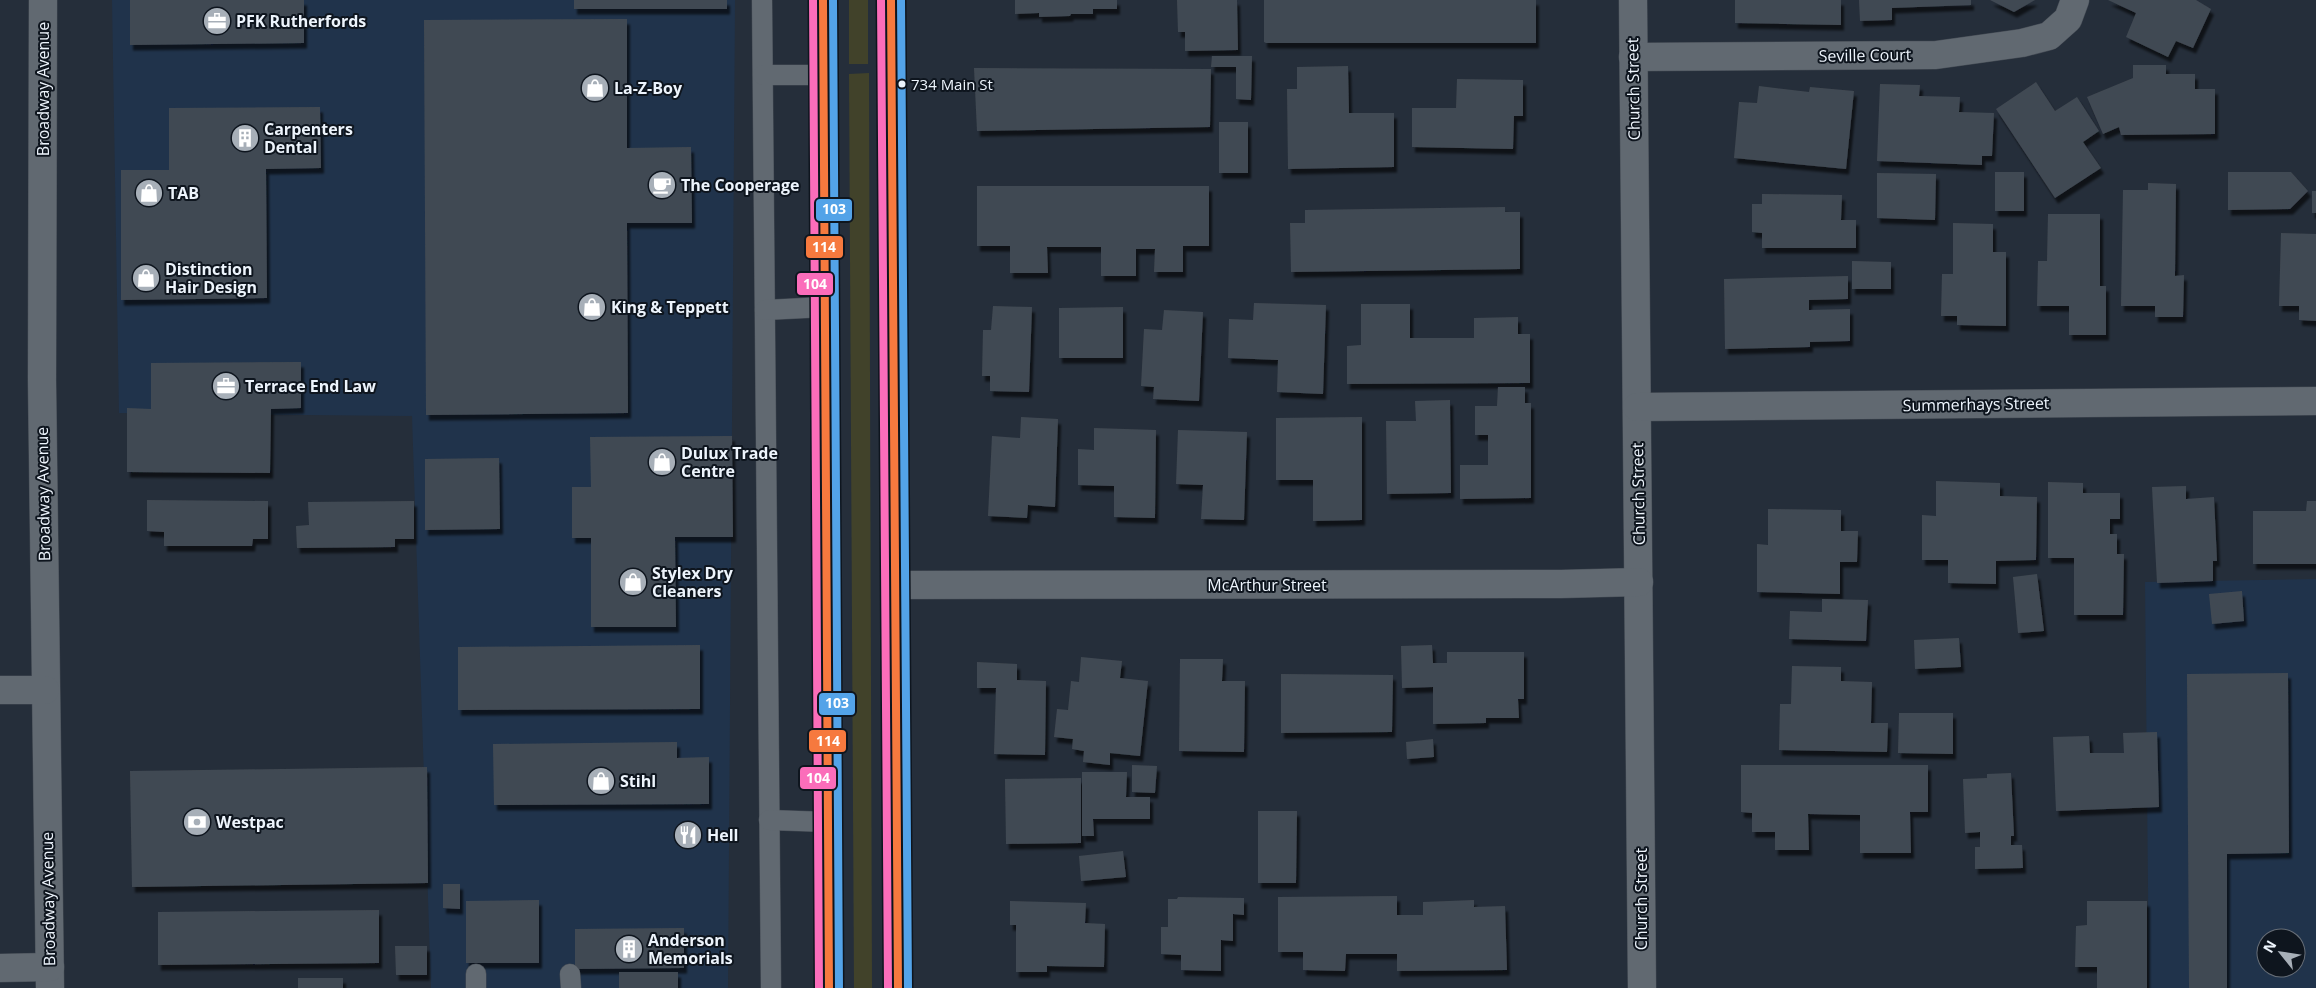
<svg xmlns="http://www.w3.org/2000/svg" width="2316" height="988" viewBox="0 0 2316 988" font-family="'Open Sans',sans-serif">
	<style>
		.built { fill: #20334b; fill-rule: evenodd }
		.green { fill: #41422a }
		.building { fill: #414952; filter: url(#shadow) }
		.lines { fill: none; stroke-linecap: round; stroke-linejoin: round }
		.lane-casing { stroke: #444b54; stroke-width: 21 }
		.street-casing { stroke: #444b54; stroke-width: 29 }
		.highway-casing { stroke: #444b54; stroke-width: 29 }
		.lane { stroke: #616971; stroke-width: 20 }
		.street { stroke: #616971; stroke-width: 28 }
		.highway { stroke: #616c7b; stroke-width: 28 }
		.bus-1-casing { stroke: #0e151e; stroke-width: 11 }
		.bus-2-casing { stroke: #0e151e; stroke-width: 11 }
		.bus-3-casing { stroke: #0e151e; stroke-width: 11 }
		.bus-1 { stroke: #f6793e; stroke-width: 8 }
		.bus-2 { stroke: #fb6dba; stroke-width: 8 }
		.bus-3 { stroke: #53a3e8; stroke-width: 8 }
		.bus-dot { fill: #edf4fc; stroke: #0e151e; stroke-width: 2 }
		.labels { text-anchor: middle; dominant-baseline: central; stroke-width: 4; stroke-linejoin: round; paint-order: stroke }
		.bus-label { font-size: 15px; fill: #edf4fc; stroke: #0e151e; text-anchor: start }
		.poi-label { font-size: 16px; font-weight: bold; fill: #edf4fc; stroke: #0e151e; text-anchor: start }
		.street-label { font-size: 16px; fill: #edf4fc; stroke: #0e151e }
		.line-badge { stroke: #0e151e; stroke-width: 2 }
		.badge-label { font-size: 14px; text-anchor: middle; font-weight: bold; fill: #fff }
	</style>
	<defs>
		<filter id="shadow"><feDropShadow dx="3" dy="5.5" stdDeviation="1" flood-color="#0009"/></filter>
	</defs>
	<rect width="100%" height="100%" fill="#252e3a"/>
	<g class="built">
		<polygon points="112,0 735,0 728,988 431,988 412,416 119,413"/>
		<path d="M2316,579v409h-167l-4,-406zM2266,938h30v30h-30z"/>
	</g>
	<g class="green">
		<rect x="849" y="0" width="19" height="64"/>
		<polygon points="869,73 872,988 854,988 849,74"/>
	</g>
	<g class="building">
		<polygon points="130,0 304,0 304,43 130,45"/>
		<rect x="574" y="0" width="153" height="9"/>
		<polygon points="1015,0 1117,0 1117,9 1093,9 1093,14 1071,14 1070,16 1039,17 1039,13 1015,14"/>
		<polygon points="1177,0 1237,0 1238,50 1185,51 1185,32 1178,32"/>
		<polygon points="1264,0 1536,0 1536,43 1266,43 1264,42"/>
		<polygon points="1735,0 1841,0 1841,25 1735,23"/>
		<polygon points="1859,0 1971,0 1971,5 1892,8 1892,20 1860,21"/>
		<polygon points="1990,0 2035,0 2014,12"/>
		<polygon points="2108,0 2196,0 2211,9 2193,48 2176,41 2168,57 2126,37 2136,13"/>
		<polygon points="627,19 627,148 691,147 692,223 627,223 628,413 426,415 424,20"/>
		<polygon points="1212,56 1252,56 1251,100 1236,99 1236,67 1211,67"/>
		<polygon points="2133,65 2166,65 2166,74 2195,74 2195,89 2215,89 2215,134 2121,135 2119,127 2103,134 2087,97 2133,78"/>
		<polygon points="1348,66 1349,113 1394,113 1394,167 1288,169 1287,89 1297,89 1297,67"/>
		<polygon points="974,68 1211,69 1210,127 977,131"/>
		<polygon points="1457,79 1523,80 1523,116 1514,116 1513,149 1412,147 1412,108 1456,108"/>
		<polygon points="2036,82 2055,111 2077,97 2099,131 2083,142 2101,168 2055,198 1996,109"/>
		<polygon points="1880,84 1920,85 1919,96 1960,97 1959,112 1994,113 1992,156 1982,156 1982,165 1877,161"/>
		<polygon points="1759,86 1809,92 1810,87 1854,91 1846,169 1734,158 1739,102 1757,103"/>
		<polygon points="320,107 321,168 266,169 267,298 121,300 121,170 169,170 169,108"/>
		<rect x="1219" y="122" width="29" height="51"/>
		<rect x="1995" y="172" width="29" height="39"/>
		<polygon points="2228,172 2291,172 2308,191 2290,209 2228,210"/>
		<polygon points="1877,173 1936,174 1935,220 1877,218"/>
		<polygon points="2148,183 2176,184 2175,276 2184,275 2183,317 2155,317 2155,306 2121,306 2123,190 2148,190"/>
		<polygon points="977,186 1209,186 1209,246 1183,246 1183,272 1154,272 1155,249 1136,249 1136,276 1101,276 1101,247 1047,247 1048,273 1010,273 1010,246 977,246"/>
		<rect x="2312" y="191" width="4" height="22"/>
		<polygon points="1762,194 1842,195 1841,220 1856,220 1856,248 1762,248 1762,233 1752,232 1752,204 1762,204"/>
		<polygon points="1505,207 1505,212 1520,212 1520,269 1291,272 1290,223 1305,223 1305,210"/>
		<polygon points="2048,214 2100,214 2100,286 2106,286 2106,335 2069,335 2069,306 2037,306 2038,261 2047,261"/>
		<polygon points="1953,223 1993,224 1993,252 2006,252 2006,326 1957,325 1957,316 1941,316 1942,274 1953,274"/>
		<polygon points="2281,233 2316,234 2316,321 2299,320 2299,306 2279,306"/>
		<polygon points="1852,261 1891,262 1891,289 1852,289"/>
		<polygon points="1848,276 1848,299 1809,300 1809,310 1850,309 1850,341 1810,342 1810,347 1725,349 1724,279"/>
		<polygon points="1254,303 1326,305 1323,394 1277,392 1278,360 1228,358 1229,319 1253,320"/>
		<polygon points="1361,304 1410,304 1410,338 1474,338 1474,318 1518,317 1518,334 1530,334 1530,383 1347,384 1347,346 1361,345"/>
		<polygon points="993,306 1032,307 1029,392 990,391 990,376 982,376 983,330 991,330"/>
		<polygon points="1123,307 1123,358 1059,358 1059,308"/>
		<polygon points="1164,310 1203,312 1199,401 1153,399 1154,387 1141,386 1144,329 1162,330"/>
		<polygon points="301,362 301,408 271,409 270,473 127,472 127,408 151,409 151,363"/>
		<polygon points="1498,387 1525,387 1525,403 1531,403 1531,498 1460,499 1460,465 1488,465 1488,435 1475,435 1475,406 1497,406"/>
		<polygon points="1450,400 1451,493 1387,494 1386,421 1416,421 1415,401"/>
		<polygon points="1021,417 1058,419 1055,507 1028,505 1027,518 988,516 992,436 1020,438"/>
		<polygon points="1362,417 1362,520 1313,521 1313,480 1276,480 1276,418"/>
		<polygon points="1094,428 1156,430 1155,518 1114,517 1114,486 1078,485 1078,449 1094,450"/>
		<polygon points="1178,430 1247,432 1244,520 1201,519 1203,485 1176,484"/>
		<polygon points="732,436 733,537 675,537 676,627 591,627 591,538 572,538 572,487 591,487 590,437"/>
		<polygon points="499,458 500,529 425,530 425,459"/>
		<polygon points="1936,481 2000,483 2000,496 2037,497 2036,560 1996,561 1996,584 1948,583 1948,560 1922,560 1922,515 1936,516"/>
		<polygon points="2048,482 2083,483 2083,493 2120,493 2120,519 2110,519 2110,534 2117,534 2117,554 2124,554 2123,615 2074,615 2074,558 2048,558"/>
		<polygon points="2186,486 2186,499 2214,497 2217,561 2213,561 2213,581 2157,583 2152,487"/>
		<polygon points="147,500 268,501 268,539 253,539 252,546 164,546 164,532 147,531"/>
		<polygon points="414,501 414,539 395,539 395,547 297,548 296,526 309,525 308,502"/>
		<polygon points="2307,501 2316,501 2316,564 2253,564 2253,511 2306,511"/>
		<polygon points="1768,509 1841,510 1841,531 1858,531 1857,562 1840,562 1840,594 1757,592 1757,544 1768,545"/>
		<polygon points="2037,574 2044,631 2018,633 2013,577"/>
		<polygon points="2242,591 2244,621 2212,624 2209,594"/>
		<polygon points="1822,599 1868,600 1866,641 1789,639 1790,611 1822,612"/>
		<polygon points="1959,638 1961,667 1915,669 1914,640"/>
		<polygon points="700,645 700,709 458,710 458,647"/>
		<polygon points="1432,645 1433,663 1447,663 1447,652 1524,652 1524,699 1518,699 1519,718 1486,718 1486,723 1433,724 1433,687 1402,688 1401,646"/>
		<polygon points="1081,657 1122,661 1120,678 1148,681 1140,756 1110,753 1110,765 1083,762 1084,751 1072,749 1073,739 1054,737 1057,709 1068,710 1071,681 1079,682"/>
		<polygon points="1180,659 1223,659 1222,681 1245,681 1244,752 1179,751"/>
		<polygon points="977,662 1017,664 1017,680 1046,681 1045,755 994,754 996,688 977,688"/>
		<polygon points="1792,666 1841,667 1841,681 1872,682 1871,723 1888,723 1887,752 1779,750 1780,704 1791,704"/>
		<polygon points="2288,673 2289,853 2227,854 2227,988 2189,988 2187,674"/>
		<polygon points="1281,674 1393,675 1392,732 1281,733"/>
		<polygon points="1899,713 1953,713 1953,754 1898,753"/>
		<polygon points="2157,732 2159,807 2056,811 2053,737 2089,736 2090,753 2124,753 2123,733"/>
		<polygon points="1433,739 1434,757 1407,759 1406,742"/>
		<polygon points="677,742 677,758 709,757 709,804 494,805 493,744"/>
		<polygon points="1132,765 1157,766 1155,793 1132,792"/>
		<polygon points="1741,765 1928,765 1928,812 1910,812 1911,853 1860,853 1860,815 1808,814 1809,850 1775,850 1775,832 1752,832 1752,813 1741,812"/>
		<polygon points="427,767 428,883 132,887 130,771"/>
		<polygon points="1082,772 1127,772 1126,797 1150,797 1150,819 1093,819 1094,836 1082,836"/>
		<polygon points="2011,773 2014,836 2011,836 2011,845 2022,845 2023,868 1975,869 1975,847 1980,847 1980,832 1965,833 1963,779 1987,778 1987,774"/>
		<polygon points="1081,778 1081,843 1006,844 1005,779"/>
		<polygon points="1258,811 1297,811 1296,883 1258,883"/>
		<polygon points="1123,851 1126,877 1081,881 1079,856"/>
		<polygon points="443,884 460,884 460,909 443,908"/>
		<polygon points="1397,896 1397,915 1423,915 1423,902 1474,900 1474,907 1505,906 1507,970 1397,971 1397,954 1346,954 1345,971 1303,970 1303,952 1278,952 1278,897"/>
		<polygon points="1178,897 1244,898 1244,915 1233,914 1233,941 1221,940 1221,971 1181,970 1181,955 1161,954 1161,927 1168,927 1168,899 1177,899"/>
		<polygon points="539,900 539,963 466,963 466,901"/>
		<polygon points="1010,901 1086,903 1085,923 1105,924 1104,967 1047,966 1047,972 1016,972 1016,925 1010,925"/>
		<polygon points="2087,901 2147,901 2147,988 2097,988 2097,967 2075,967 2076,926 2087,925"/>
		<polygon points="379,910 379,963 158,965 158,912"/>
		<polygon points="684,928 684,968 575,969 575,929"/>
		<polygon points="395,946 427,946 427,975 396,975"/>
		<rect x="619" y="972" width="59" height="16"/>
		<rect x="298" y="978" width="45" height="10"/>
	</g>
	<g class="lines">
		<defs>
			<g id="lane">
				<polyline points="762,0 771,988"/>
				<polyline points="763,75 823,75"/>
				<polyline points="765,310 825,307"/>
				<polyline points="769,820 828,822"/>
				<polyline points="476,974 476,988"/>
				<polyline points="570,974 571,988"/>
			</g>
			<g id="street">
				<polyline points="43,0 42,381 50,988"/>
				<polyline points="1633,0 1642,988"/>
				<polyline points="1633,57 1936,55 2022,43 2049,36 2068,19 2075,0"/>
				<polyline points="1637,407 2316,401"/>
				<polyline points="895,585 1561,584 1639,582"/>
				<polyline points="0,690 45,690"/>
				<polyline points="0,968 50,967"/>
			</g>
			<g id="highway">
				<polyline points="823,0 829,988"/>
				<polyline points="891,0 898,988"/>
			</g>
		</defs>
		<use href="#lane" class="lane-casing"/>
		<use href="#street" class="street-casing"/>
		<use href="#highway" class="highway-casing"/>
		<use href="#lane" class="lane"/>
		<use href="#street" class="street"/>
		<use href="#highway" class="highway"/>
		<defs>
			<g id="bus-1">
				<polyline points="823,0 829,988"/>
				<polyline points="891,0 898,988"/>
			</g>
			<g id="bus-2">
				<polyline points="813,0 819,988"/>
				<polyline points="881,0 888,988"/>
			</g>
			<g id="bus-3">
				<polyline points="833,0 839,988"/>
				<polyline points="901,0 908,988"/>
			</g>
		</defs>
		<use href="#bus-1" class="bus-1-casing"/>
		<use href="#bus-2" class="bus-2-casing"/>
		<use href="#bus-3" class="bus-3-casing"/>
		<use href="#bus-1" class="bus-1"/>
		<use href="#bus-2" class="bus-2"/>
		<use href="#bus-3" class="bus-3"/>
	</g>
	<defs>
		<symbol id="office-disc" viewBox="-11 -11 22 22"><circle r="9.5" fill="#a7afb8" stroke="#0e151e"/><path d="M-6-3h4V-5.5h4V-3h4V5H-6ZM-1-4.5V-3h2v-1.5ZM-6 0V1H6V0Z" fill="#fff"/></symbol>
		<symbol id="shop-disc" viewBox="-11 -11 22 22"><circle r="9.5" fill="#a7afb8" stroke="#0e151e"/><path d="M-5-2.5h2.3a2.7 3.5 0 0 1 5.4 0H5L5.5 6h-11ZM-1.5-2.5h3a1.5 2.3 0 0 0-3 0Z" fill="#fff"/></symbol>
		<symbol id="building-disc" viewBox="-11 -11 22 22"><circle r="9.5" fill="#a7afb8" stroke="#0e151e"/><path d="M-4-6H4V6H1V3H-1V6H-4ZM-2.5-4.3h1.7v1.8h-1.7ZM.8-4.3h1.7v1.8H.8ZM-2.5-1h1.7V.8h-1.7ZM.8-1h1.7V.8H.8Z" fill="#fff"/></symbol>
		<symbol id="cafe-disc" viewBox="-11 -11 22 22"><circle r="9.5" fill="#a7afb8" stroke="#0e151e"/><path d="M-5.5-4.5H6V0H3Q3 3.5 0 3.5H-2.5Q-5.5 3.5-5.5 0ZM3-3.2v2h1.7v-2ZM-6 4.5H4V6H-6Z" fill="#fff"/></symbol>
		<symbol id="bank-disc" viewBox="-11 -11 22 22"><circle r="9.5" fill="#a7afb8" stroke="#0e151e"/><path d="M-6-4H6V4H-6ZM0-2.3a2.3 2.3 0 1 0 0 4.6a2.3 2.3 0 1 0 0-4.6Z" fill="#fff"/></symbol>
		<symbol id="restaurant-disc" viewBox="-11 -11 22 22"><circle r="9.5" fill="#a7afb8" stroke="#0e151e"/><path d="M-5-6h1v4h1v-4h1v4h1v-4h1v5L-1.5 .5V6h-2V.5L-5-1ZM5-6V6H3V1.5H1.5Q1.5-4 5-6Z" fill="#fff"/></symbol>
	</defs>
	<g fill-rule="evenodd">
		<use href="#office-disc" x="201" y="5" width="32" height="32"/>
		<use href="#shop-disc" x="579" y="72" width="32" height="32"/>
		<use href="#building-disc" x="229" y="122" width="32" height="32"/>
		<use href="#cafe-disc" x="646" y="169" width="32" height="32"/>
		<use href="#shop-disc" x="133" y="177" width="32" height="32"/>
		<use href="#shop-disc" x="130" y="262" width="32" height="32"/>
		<use href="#shop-disc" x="576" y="291" width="32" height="32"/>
		<use href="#office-disc" x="210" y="370" width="32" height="32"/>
		<use href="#shop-disc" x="646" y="446" width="32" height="32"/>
		<use href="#shop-disc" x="617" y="566" width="32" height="32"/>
		<use href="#shop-disc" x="585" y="765" width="32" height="32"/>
		<use href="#bank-disc" x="181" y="806" width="32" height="32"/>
		<use href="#restaurant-disc" x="672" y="819" width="32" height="32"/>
		<use href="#building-disc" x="613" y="933" width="32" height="32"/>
	</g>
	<circle class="bus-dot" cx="902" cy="84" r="4.5"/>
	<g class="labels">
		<g class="bus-label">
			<text x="911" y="84">734 Main St</text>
		</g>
		<g class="poi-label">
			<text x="236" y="21">PFK Rutherfords</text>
			<text x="614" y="88">La-Z-Boy</text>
			<text x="264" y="129">Carpenters<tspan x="264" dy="18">Dental</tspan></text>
			<text x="681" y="185">The Cooperage</text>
			<text x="168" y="193">TAB</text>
			<text x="165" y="269">Distinction<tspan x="165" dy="18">Hair Design</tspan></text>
			<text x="611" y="307">King &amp; Teppett</text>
			<text x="245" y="386">Terrace End Law</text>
			<text x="681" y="453">Dulux Trade<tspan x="681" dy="18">Centre</tspan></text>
			<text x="652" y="573">Stylex Dry<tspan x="652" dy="18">Cleaners</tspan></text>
			<text x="620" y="781">Stihl</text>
			<text x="216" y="822">Westpac</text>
			<text x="707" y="835">Hell</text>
			<text x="648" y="940">Anderson<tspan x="648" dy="18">Memorials</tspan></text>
		</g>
		<g class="street-label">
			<text transform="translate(1865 55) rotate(-1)">Seville Court</text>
			<text transform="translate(43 89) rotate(-90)">Broadway Avenue</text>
			<text transform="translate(1633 89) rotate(-91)">Church Street</text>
			<text transform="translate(1976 404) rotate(-1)">Summerhays Street</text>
			<text transform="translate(43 494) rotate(-91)">Broadway Avenue</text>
			<text transform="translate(1638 494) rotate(-91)">Church Street</text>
			<text x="1267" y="585">McArthur Street</text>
			<text transform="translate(48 899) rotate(-91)">Broadway Avenue</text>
			<text transform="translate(1641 899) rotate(-90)">Church Street</text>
		</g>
	</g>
	<g class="line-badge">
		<rect x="815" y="198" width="38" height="24" rx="5" fill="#53a3e8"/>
		<rect x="805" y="235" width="39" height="24" rx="5" fill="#f6793e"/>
		<rect x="796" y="272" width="38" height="24" rx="5" fill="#fb6dba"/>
		<rect x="818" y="692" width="38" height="24" rx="5" fill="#53a3e8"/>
		<rect x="808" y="729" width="39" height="24" rx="5" fill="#f6793e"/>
		<rect x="799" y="766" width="38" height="24" rx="5" fill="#fb6dba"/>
	</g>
	<g class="badge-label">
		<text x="834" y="214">103</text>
		<text x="824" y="252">114</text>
		<text x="815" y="289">104</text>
		<text x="837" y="708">103</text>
		<text x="828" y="746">114</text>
		<text x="818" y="783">104</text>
	</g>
	<g transform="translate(2281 953) rotate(300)"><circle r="24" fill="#0e151e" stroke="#676e77"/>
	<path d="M0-4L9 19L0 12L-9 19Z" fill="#a7afb8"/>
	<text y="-8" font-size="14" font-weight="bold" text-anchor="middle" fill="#edf4fc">N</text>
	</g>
</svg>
